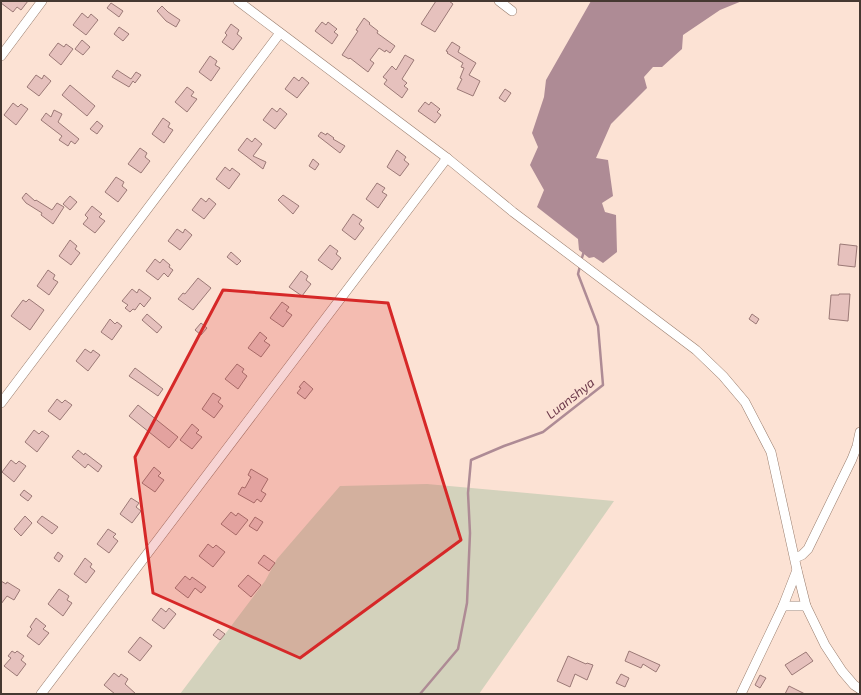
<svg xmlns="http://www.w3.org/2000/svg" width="861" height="695" viewBox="0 0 861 695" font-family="'Exo 2',sans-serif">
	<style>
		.green { fill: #d3d2bc }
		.water { fill: #ae8b95 }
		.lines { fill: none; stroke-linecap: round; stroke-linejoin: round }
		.stream { stroke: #ae8b95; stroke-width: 2.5 }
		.building { fill: #e6c1bd; stroke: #9b7976 }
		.minor-casing { stroke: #987c6c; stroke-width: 10 }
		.minor { stroke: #fff; stroke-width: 9 }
		.marked { fill: #d62828; fill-opacity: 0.2; stroke: #d62828; stroke-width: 3; stroke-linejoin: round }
		.labels { text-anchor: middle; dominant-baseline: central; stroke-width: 3.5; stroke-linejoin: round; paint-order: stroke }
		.water-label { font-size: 13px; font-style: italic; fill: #6e3b4c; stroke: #fce2d4 }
	</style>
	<rect width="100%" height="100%" fill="#fce2d4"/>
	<polygon class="green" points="427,484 614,501 479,694 180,694 265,581 277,559 340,486"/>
	<polygon class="water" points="591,1 742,1 720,10 683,35 682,49 662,67 653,67 644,77 647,88 611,124 596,158 608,160 613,196 602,203 605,212 616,215 617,252 603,263 594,257 589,258 579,250 578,239 537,207 544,190 530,165 538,147 532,133 544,97 546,80"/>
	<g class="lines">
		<g class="stream">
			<polyline points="581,261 584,251"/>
			<polyline points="420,694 458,649 467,603 470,533 468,493 471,460 504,446 543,432 603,385 598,326 578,274 580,266"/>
		</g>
	</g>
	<g class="building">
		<polygon points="1,1 28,1 21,10 17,7 13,12 1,3"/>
		<polygon points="436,1 449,1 453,4 435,32 421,24"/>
		<polygon points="111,3 123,11 119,17 107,8"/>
		<polygon points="162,6 168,12 180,20 176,27 166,21 157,11"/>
		<polygon points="82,13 88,18 91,14 98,20 86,35 73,25"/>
		<polygon points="364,18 370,23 369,24 378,31 377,33 395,46 390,53 386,50 385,52 379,48 370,60 374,63 368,72 350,58 349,59 342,55 358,31 356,30"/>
		<polygon points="322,22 326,25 328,22 337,29 334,32 338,35 332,44 315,31"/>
		<polygon points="231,24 239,30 237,34 242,38 233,50 222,42 227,35 225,33"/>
		<polygon points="119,27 129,34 123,41 114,34"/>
		<polygon points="82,40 90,47 83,55 75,49"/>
		<polygon points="452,42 460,47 458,52 476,63 469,75 480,81 473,96 457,89 462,79 460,78 464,68 461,67 463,63 447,53 448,52 446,51"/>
		<polygon points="58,43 64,47 66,44 73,49 61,65 49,55"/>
		<polygon points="405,55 414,60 402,79 407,83 404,86 408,89 402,98 384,84 387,80 383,77 392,66 396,70"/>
		<polygon points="210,56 217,61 215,65 220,68 211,81 199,72"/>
		<polygon points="117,70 131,79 136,72 141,75 135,83 133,81 129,87 112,77"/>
		<polygon points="36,75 42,79 44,75 51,81 39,96 27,87"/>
		<polygon points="294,77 299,81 302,77 309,83 297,98 285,89"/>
		<polygon points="70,85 95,106 87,116 62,95"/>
		<polygon points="187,87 194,92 191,96 197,99 187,112 175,102"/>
		<polygon points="505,89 511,93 505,102 499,98"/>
		<polygon points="425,102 429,105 431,102 440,109 437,112 441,115 435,123 418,111"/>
		<polygon points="13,103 18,107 21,104 28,109 16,125 4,115"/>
		<polygon points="272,108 277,112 280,108 287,114 275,129 263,120"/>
		<polygon points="54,110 62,114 58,122 79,139 75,144 71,141 68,146 59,140 62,136 41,120 46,113 51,117"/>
		<polygon points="163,118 170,123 168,127 173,130 164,143 152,134"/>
		<polygon points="97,121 103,126 97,134 90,129"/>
		<polygon points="321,132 326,135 327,133 334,138 333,139 345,146 340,153 318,136"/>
		<polygon points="247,138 252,142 255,138 262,144 253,156 266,162 263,169 238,150"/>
		<polygon points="140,148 147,153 145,157 150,161 141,173 128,164"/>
		<polygon points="397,150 406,157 404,160 409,164 400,176 387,167"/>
		<polygon points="313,159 319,164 315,170 309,166"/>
		<polygon points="225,167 230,171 232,168 240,174 229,189 216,179"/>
		<polygon points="116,177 124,182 122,186 127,190 118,202 105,192"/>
		<polygon points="377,183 385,188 382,192 387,195 378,208 366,199"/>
		<polygon points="26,193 35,201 36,200 52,210 57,203 64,207 53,224 41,215 42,213 26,203 22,198"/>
		<polygon points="283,195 299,206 293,214 278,200"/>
		<polygon points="70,196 77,202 70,210 63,204"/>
		<polygon points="201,198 206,202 209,198 216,204 204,219 192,210"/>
		<polygon points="92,206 102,214 99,217 105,221 95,233 83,224 88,218 85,215"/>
		<polygon points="353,214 362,220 359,224 364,228 355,240 342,230"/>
		<polygon points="177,229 183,233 185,229 192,235 180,250 168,241"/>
		<polygon points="70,240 77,246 75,249 80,253 71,265 59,256"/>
		<polygon points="840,244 857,246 855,267 838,265"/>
		<polygon points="330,245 338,251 336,254 341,258 332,270 318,260"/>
		<polygon points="231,252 241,261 237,265 227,257"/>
		<polygon points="155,259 160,263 163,259 170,265 169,267 173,270 168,277 164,273 158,280 146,271"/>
		<polygon points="48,270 55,275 53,279 58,282 49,295 37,286"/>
		<polygon points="301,271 308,276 306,280 311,284 302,296 289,287"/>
		<polygon points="198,278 211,288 193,310 178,299 183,293 185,294"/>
		<polygon points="132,289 137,293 139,289 151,298 144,307 140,303 135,310 133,309 130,312 125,308 128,305 122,301"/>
		<polygon points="839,294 850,294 848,321 829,319 831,295 839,295"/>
		<polygon points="29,299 44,310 30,330 11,316 23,300 26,302"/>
		<polygon points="282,302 289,307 286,311 292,315 283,327 270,318"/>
		<polygon points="147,314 162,327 157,333 142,320"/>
		<polygon points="752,314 759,319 756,324 749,319"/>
		<polygon points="110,319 115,324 117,322 122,326 112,340 101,332"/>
		<polygon points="201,323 207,328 201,335 195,330"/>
		<polygon points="260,332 267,338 264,341 270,345 261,357 248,348"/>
		<polygon points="85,349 91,353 93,350 100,355 88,371 76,361"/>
		<polygon points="237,364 244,369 242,372 247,376 238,389 225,379"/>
		<polygon points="135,368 163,389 158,396 129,376"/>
		<polygon points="304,381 313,389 305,399 297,393 301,388 299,387"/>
		<polygon points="213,393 221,398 218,402 223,406 214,418 202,409"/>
		<polygon points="57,399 62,403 65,400 72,405 60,420 48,411"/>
		<polygon points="138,405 178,437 169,448 129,416"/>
		<polygon points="192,424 199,430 196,433 202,437 192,449 180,440"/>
		<polygon points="34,430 39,434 42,431 49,436 37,452 25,442"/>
		<polygon points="78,450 84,455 85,453 102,466 98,472 88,464 85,468 72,457"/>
		<polygon points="11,460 16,464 19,461 26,466 14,482 2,472"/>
		<polygon points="154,467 161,473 158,476 164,480 155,492 142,483"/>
		<polygon points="251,469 268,479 261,491 266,494 261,502 257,499 254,503 238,494 242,487 245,488 251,477 248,475"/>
		<polygon points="24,490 32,496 28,501 20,495"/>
		<polygon points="131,498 139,503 136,507 141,511 132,523 120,514"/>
		<polygon points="231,512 236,516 238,513 248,520 236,535 221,524"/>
		<polygon points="25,516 32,523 21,536 14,529"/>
		<polygon points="42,516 58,527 52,534 37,522"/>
		<polygon points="255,517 263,522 257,531 249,526"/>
		<polygon points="108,529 116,534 113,537 118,541 109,553 97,544"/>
		<polygon points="208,544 213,548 216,545 225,552 213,567 199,556"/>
		<polygon points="58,552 63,556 59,562 54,558"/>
		<polygon points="264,555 275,563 269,571 258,563"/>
		<polygon points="85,558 92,564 90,567 95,571 86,583 74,574"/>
		<polygon points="248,575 261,585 251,597 238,586"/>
		<polygon points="185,576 190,580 192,577 206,587 201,593 195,588 188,598 175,588"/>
		<polygon points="1,581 6,584 7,582 20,590 14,600 7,596 1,604"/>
		<polygon points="59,589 69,596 67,600 72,603 63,616 48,604"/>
		<polygon points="161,608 166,612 169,608 176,614 164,629 152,620"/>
		<polygon points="36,618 46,626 43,629 49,633 39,645 27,636 32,629 30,627"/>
		<polygon points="218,629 225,634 220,640 213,635"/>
		<polygon points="140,637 152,646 140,661 128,652"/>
		<polygon points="12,651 15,653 17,651 24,656 21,660 26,664 17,676 4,666 11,658 8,656"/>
		<polygon points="629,651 660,665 656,672 643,664 641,668 625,661"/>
		<polygon points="806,652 813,661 792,675 785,665"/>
		<polygon points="568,656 586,664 587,663 593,665 587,680 575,674 570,687 557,681"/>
		<polygon points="114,673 119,677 121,674 128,679 125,684 136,694 115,694 104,685"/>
		<polygon points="621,674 629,678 625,687 616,683"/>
		<polygon points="760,675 766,678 760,688 755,685"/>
		<polygon points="789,686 805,694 785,694"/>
	</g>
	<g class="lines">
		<defs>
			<g id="minor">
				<polyline points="238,1 447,158 513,212 696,350 723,376 745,402 771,452 797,570 806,606 825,645 842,671 854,685 860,689"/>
				<polyline points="499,1 512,11"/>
				<polyline points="1,56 42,1"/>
				<polyline points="1,403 280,33"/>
				<polyline points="795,558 802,555 808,549 852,459 857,446 860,432"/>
				<polyline points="783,606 806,606"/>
				<polyline points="41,694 447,158"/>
				<polyline points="741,694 783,606 797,570"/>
			</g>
		</defs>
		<use href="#minor" class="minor-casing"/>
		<use href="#minor" class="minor"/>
	</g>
	<path class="marked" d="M223,290l165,13 73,237 -161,118 -147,-65 -18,-136z"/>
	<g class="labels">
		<g class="water-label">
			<text transform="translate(570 398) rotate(-38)">Luanshya</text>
		</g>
	</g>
	<rect width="861" height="695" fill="none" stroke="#453831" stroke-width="4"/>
</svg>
